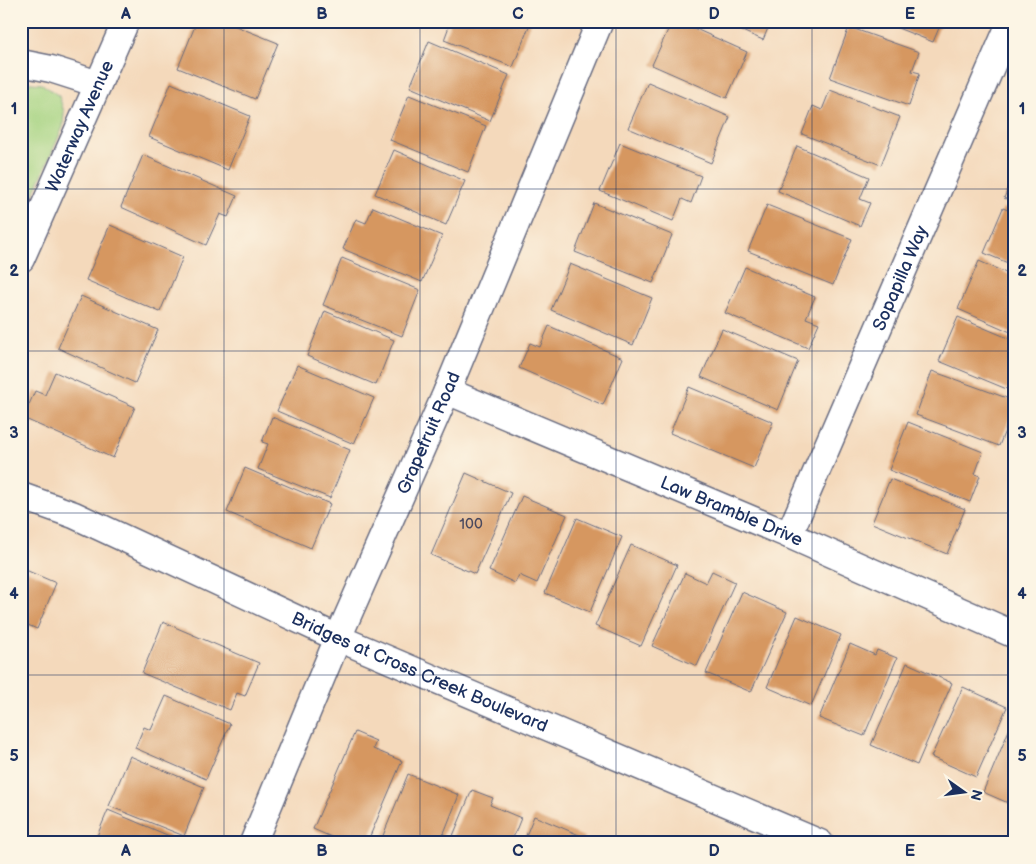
<svg xmlns="http://www.w3.org/2000/svg" width="1036" height="864" viewBox="0 0 1036 864" font-family="'Balsamiq Sans',sans-serif">
	<style>
		.green { fill: #a5d380; stroke: #60816f }
		.building { fill: #d69760 }
		.lines { fill: none; stroke-linecap: round; stroke-linejoin: round }
		.minor-casing { stroke: #676a7f; stroke-width: 29 }
		.minor { stroke: #fff; stroke-width: 26 }
		.grid { fill: none; stroke: #1b2f5e; stroke-width: 1; stroke-opacity: 0.55 }
		.labels { text-anchor: middle; dominant-baseline: central; stroke-width: 4.5; stroke-linejoin: round; paint-order: stroke }
		.number-label { font-size: 15px; fill: #4a495e }
		.street-label { font-size: 18px; fill: #1b2f5e; stroke: #fcf5e5 }
		.neatline { fill: none; stroke: #1b2f5e; stroke-width: 2 }
		.grid-label { font-size: 16px; text-anchor: middle; font-weight: bold; fill: #1b2f5e }
	</style>
	<rect width="100%" height="100%" fill="#fcf5e5"/>
	<filter id="ink" filterUnits="userSpaceOnUse"><feTurbulence type="fractalNoise" baseFrequency=".02" numOctaves="2"/><feDisplacementMap in="SourceGraphic" scale="10" xChannelSelector="R" yChannelSelector="G"/><feConvolveMatrix kernelMatrix="1 2 1 2 8 2 1 2 1" color-interpolation-filters="sRGB"/></filter>
	<filter id="wash" filterUnits="userSpaceOnUse"><feTurbulence type="fractalNoise" baseFrequency=".0096" numOctaves="4" result="noise"/><feDisplacementMap in="SourceGraphic" scale="20" xChannelSelector="R" yChannelSelector="G"/><feGaussianBlur stdDeviation="1.12" result="paint"/><feColorMatrix in="noise" values="0 0 0 0 0 0 0 0 0 0 0 0 0 0 0 0 0 1.4 0 .05"/><feComposite in="paint" operator="in"/></filter>
	<g filter="url(#wash)">
		<rect width="100%" height="100%" fill="#f4d9bb"/>
		<polygon class="green" points="21,82 42,84 59,96 64,112 63,127 21,223"/>
		<g id="blocks">
			<g class="building">
				<polygon points="197,21 223,21 278,43 255,99 178,68"/>
				<polygon points="451,21 531,21 513,67 444,40"/>
				<polygon points="672,21 678,21 747,52 727,98 652,65"/>
				<polygon points="719,21 771,21 763,40"/>
				<polygon points="880,21 942,21 933,42"/>
				<polygon points="849,27 919,52 912,71 920,73 909,106 830,78"/>
				<polygon points="429,41 509,75 490,121 410,87"/>
				<polygon points="648,82 730,117 711,163 628,128"/>
				<polygon points="171,83 250,116 228,170 149,137"/>
				<polygon points="830,90 900,117 881,165 802,134 813,106 822,110"/>
				<polygon points="409,95 486,126 468,172 390,140"/>
				<polygon points="620,143 701,176 691,203 682,199 673,221 600,191"/>
				<polygon points="797,146 869,177 860,199 870,203 860,226 778,191"/>
				<polygon points="394,150 465,181 446,225 375,194"/>
				<polygon points="143,155 237,196 228,217 220,214 206,245 121,207"/>
				<polygon points="1015,173 1015,203 1004,198"/>
				<polygon points="594,203 672,235 653,283 575,252"/>
				<polygon points="767,205 852,239 833,285 748,251"/>
				<polygon points="373,207 442,236 422,282 343,249 356,219 366,223"/>
				<polygon points="1003,208 1015,213 1015,266 984,253"/>
				<polygon points="110,225 183,257 160,312 86,280"/>
				<polygon points="342,258 420,290 402,336 323,305"/>
				<polygon points="979,261 1015,277 1015,334 958,309"/>
				<polygon points="570,264 652,298 633,345 551,310"/>
				<polygon points="745,267 815,297 806,318 819,323 808,348 725,313"/>
				<polygon points="81,296 158,330 135,383 58,348"/>
				<polygon points="325,311 394,340 376,385 307,356"/>
				<polygon points="958,317 1015,341 1015,376 1009,390 939,361"/>
				<polygon points="549,326 623,358 603,405 519,368 530,343 540,347"/>
				<polygon points="722,329 798,361 778,410 701,377"/>
				<polygon points="297,365 374,398 354,444 277,411"/>
				<polygon points="932,371 1015,401 1015,405 999,446 916,415"/>
				<polygon points="55,372 135,407 113,458 23,418 35,391 45,395"/>
				<polygon points="689,387 773,422 754,468 670,433"/>
				<polygon points="272,417 350,450 330,498 258,469 268,444 262,442"/>
				<polygon points="908,422 983,452 975,474 980,476 970,502 889,470"/>
				<polygon points="245,468 330,504 311,548 227,512"/>
				<polygon points="466,473 511,493 475,574 431,555"/>
				<polygon points="890,479 965,509 947,554 872,523"/>
				<polygon points="522,496 567,515 537,583 519,575 515,583 489,571"/>
				<polygon points="577,518 622,537 590,612 545,593"/>
				<polygon points="631,545 677,565 641,646 595,626"/>
				<polygon points="21,568 56,583 37,629 21,622"/>
				<polygon points="712,571 735,582 697,666 652,646 685,573 706,583"/>
				<polygon points="742,592 787,612 751,692 706,673"/>
				<polygon points="797,616 841,635 811,706 767,687"/>
				<polygon points="163,622 259,663 245,696 237,693 230,710 142,673"/>
				<polygon points="850,644 875,655 877,650 897,658 864,736 819,718"/>
				<polygon points="907,663 952,683 917,765 871,745"/>
				<polygon points="963,687 1007,707 976,777 931,757"/>
				<polygon points="166,696 230,724 206,779 135,748 144,727 151,730"/>
				<polygon points="1015,716 1015,806 983,792"/>
				<polygon points="355,732 376,741 373,749 402,761 367,843 345,843 313,829"/>
				<polygon points="130,756 204,787 184,836 109,806"/>
				<polygon points="408,774 459,795 440,843 380,843"/>
				<polygon points="472,790 493,798 490,805 521,818 511,843 450,843"/>
				<polygon points="108,810 186,843 87,843 88,840 94,843"/>
				<polygon points="534,816 584,837 582,843 523,843"/>
			</g>
		</g>
	</g>
	<g filter="url(#ink)">
		<use href="#blocks" fill-opacity="0" stroke="#676a7f" stroke-width="1"/>
		<g class="lines">
			<defs>
				<g id="minor">
					<polyline points="21,63 51,69 98,84"/>
					<path id="s1" d="M21,259l105,-238"/>
					<path id="s2" d="M447,391l342,144 226,100"/>
					<path id="s3" d="M21,496l53,19 264,123 482,205"/>
					<path id="s4" d="M789,535l222,-514"/>
					<path id="s5" d="M253,843l85,-205 109,-247 153,-370"/>
				</g>
			</defs>
			<use href="#minor" class="minor-casing"/>
			<use href="#minor" class="minor"/>
		</g>
	</g>
	<path class="grid" d="M224,21v822M420,21v822M616,21v822M812,21v822M21,189h994M21,351h994M21,513h994M21,675h994"/>
	<g class="labels">
		<g class="number-label">
			<text x="471" y="524">100</text>
		</g>
		<g class="street-label">
			<text stroke="none"><textPath href="#s1" startOffset="145">Waterway Avenue</textPath></text>
			<text stroke="none"><textPath href="#s4" startOffset="280">Sopapilla Way</textPath></text>
			<text stroke="none"><textPath href="#s5" startOffset="446">Grapefruit Road</textPath></text>
			<text stroke="none"><textPath href="#s2" startOffset="309">Law Bramble Drive</textPath></text>
			<text stroke="none"><textPath href="#s3" startOffset="436">Bridges at Cross Creek Boulevard</textPath></text>
		</g>
	</g>
	<rect width="1036" height="864" fill="none" stroke="#fcf5e5" stroke-width="55"/>
	<g transform="translate(964 792) rotate(104)" stroke="#fcf5e5" stroke-width="4" paint-order="stroke">
	<path d="M0-4L9 19L0 12L-9 19Z" fill="#1b2f5e"/>
	<text y="-8" font-size="14" font-weight="bold" text-anchor="middle" fill="#1b2f5e">N</text>
	</g>
	<rect x="28" y="28" width="980" height="808" class="neatline"/>
	<g class="grid-label">
		<text x="126" y="19">A</text>
		<text x="322" y="19">B</text>
		<text x="518" y="19">C</text>
		<text x="714" y="19">D</text>
		<text x="910" y="19">E</text>
		<text x="14" y="114">1</text>
		<text x="1022" y="114">1</text>
		<text x="14" y="276">2</text>
		<text x="1022" y="276">2</text>
		<text x="14" y="438">3</text>
		<text x="1022" y="438">3</text>
		<text x="14" y="599">4</text>
		<text x="1022" y="599">4</text>
		<text x="14" y="761">5</text>
		<text x="1022" y="761">5</text>
		<text x="126" y="856">A</text>
		<text x="322" y="856">B</text>
		<text x="518" y="856">C</text>
		<text x="714" y="856">D</text>
		<text x="910" y="856">E</text>
	</g>
</svg>
